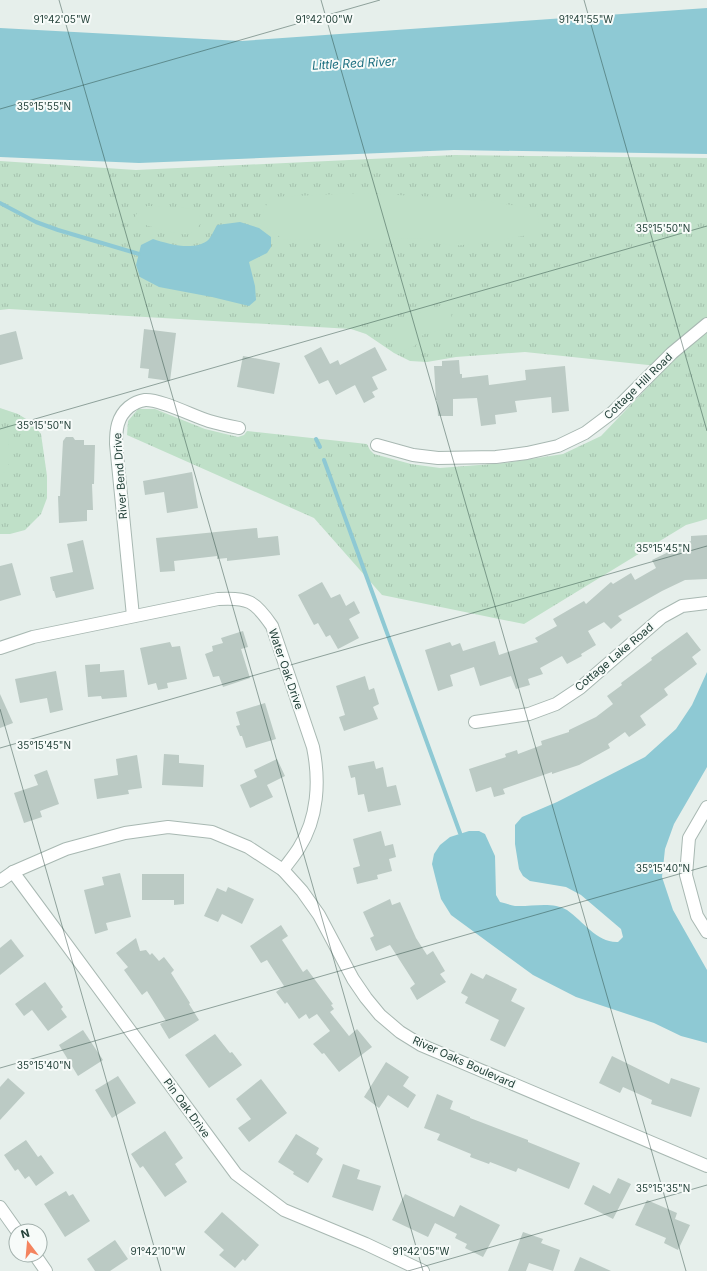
<svg xmlns="http://www.w3.org/2000/svg" width="707" height="1271" viewBox="0 0 707 1271" font-family="Inter,sans-serif">
	<style>
		.grass { fill: url(#grass-tufts) }
		.park { fill: #bfe0c8 }
		.water { fill: #8ec9d4 }
		.lines { fill: none; stroke-linecap: round; stroke-linejoin: round }
		.stream { stroke: #8ec9d4; stroke-width: 4 }
		.building { fill: #bbcac4 }
		.minor-casing { stroke: #a8b8b2; stroke-width: 14 }
		.minor { stroke: #fff; stroke-width: 12 }
		.ticks { fill: none; stroke: #24423a; stroke-width: 1; stroke-opacity: 0.45 }
		.labels { text-anchor: middle; dominant-baseline: central; stroke-width: 4; stroke-linejoin: round; paint-order: stroke }
		.street-label { font-size: 11px; fill: #24423a; stroke: #f7fbf9 }
		.water-label { font-size: 12px; font-style: italic; fill: #1c6f80; stroke: #f7fbf9 }
		.ticks-label { font-size: 10px; text-anchor: middle; fill: #24423a; stroke: #f7fbf9; stroke-width: 4; stroke-linejoin: round; paint-order: stroke }
	</style>
	<defs>
		<pattern id="grass-tufts" width="24" height="20" patternUnits="userSpaceOnUse"><rect width="24" height="20" fill="#bfe0c8"/><path d="M3 7l-1-3M5 7V3M7 7l1-3M15 17l-1-3M17 17v-4M19 17l1-3" fill="none" stroke="#a4c1ad"/></pattern>
	</defs>
	<rect width="100%" height="100%" fill="#e6efeb"/>
	<g class="grass">
		<polygon points="455,155 707,158 707,519 686,525 524,624 382,595 314,518 127,435 128,421 138,409 155,409 205,429 238,437 244,435 247,431 367,444 370,450 374,454 411,464 440,468 505,463 563,454 601,436 667,367 525,352 456,357 427,362 410,361 394,353 366,334 351,329 9,309 0,310 0,161 136,170"/>
		<polygon points="0,408 18,414 31,422 41,434 47,476 47,498 41,514 25,530 10,534 0,534"/>
	</g>
	<g class="park">
		<polygon points="361,193 473,199 537,209 539,224 528,235 495,241 454,246 419,238 341,241 283,239 265,227 263,211 271,197"/>
		<path d="M147,206l34,1 14,3c4,5 9,10 4,16 -3,4 -5,6 -10,8 -9,2 -40,-8 -50,-11l-4,-7 4,-5z"/>
		<polygon points="440,306 451,311 452,321 446,329 424,334 418,340 415,346 405,350 395,338 393,329 407,315 421,312"/>
		<polygon points="0,432 5,432 8,434 9,440 8,469 0,476"/>
	</g>
	<g class="water">
		<polygon points="707,8 707,154 454,150 139,163 0,157 0,28 241,41"/>
		<path d="M240,222l19,6 12,9v10l-4,6 -18,9 6,24 1,14 -7,6 -37,-9 -53,-10 -19,-10 -4,-12 5,-20 12,-6c15,5 40,12 54,2 4,-3 7,-11 10,-16z"/>
		<path d="M707,672v95l-33,57 -9,25 -3,28 11,33 34,60v73l-26,-7 -27,-13 -78,-26 -43,-22 -82,-60 -10,-16 -5,-19 -4,-16 2,-10 6,-9 10,-8 19,-6h10l6,3 10,22 1,39 4,7c5,1 10,3 15,4 16,1 37,-5 52,4 16,11 30,33 51,32l5,-5 -2,-8 -40,-34 -15,-8 -36,-6 -7,-5 -4,-7 -4,-25v-19l7,-8 35,-15 88,-45 31,-28 16,-24z"/>
	</g>
	<g class="lines">
		<g class="stream">
			<polyline points="0,203 36,222 58,230 139,254"/>
			<polyline points="316,439 320,447"/>
			<polyline points="324,460 460,833"/>
		</g>
	</g>
	<g class="building">
		<polygon points="144,329 176,333 170,381 148,378 149,369 140,368"/>
		<polygon points="16,331 23,359 0,365 0,335"/>
		<polygon points="321,347 330,364 338,360 340,365 375,347 387,370 372,377 378,389 372,392 375,397 364,403 355,385 336,395 328,380 319,384 304,356"/>
		<polygon points="243,356 280,363 274,394 237,387"/>
		<polygon points="459,360 460,374 462,374 462,378 488,375 489,385 526,380 525,370 565,366 569,411 552,413 551,397 515,401 517,412 495,415 496,424 481,426 477,398 453,399 453,416 438,416 437,400 436,400 434,366 442,366 442,361"/>
		<polygon points="66,437 73,437 75,440 84,440 84,445 95,445 94,484 92,484 93,510 87,510 87,521 59,523 58,496 60,496 63,441"/>
		<polygon points="192,472 198,508 167,513 164,492 145,495 143,481"/>
		<polygon points="257,528 258,538 278,536 280,555 227,561 227,558 217,559 217,556 174,561 175,571 160,572 156,538"/>
		<polygon points="707,535 707,579 685,580 662,591 618,616 622,620 611,629 604,622 588,631 596,645 581,654 582,656 567,664 562,656 540,668 543,674 528,679 530,685 516,689 511,676 480,686 474,667 450,675 453,686 438,691 425,650 450,642 452,646 460,643 463,651 495,641 499,655 538,642 535,638 557,626 553,619 584,601 586,604 611,582 613,584 631,573 635,580 656,568 652,560 691,541 691,536"/>
		<polygon points="83,540 94,589 56,598 54,591 53,591 50,577 73,572 67,544"/>
		<polygon points="12,563 21,595 0,601 0,566"/>
		<polygon points="322,582 331,598 340,594 346,606 354,601 360,613 349,619 359,638 338,649 330,635 326,637 318,623 314,625 298,595"/>
		<polygon points="243,631 248,647 241,649 250,678 223,687 219,676 213,677 205,654 213,651 212,646 223,643 221,638"/>
		<polygon points="687,632 701,650 692,657 697,664 664,689 668,695 640,716 646,725 629,737 625,732 608,744 610,748 579,765 552,774 552,772 503,789 505,794 494,797 491,787 476,792 469,769 506,757 505,754 517,750 518,754 542,745 541,741 569,732 569,730 596,717 613,704 607,696 622,685 621,683 652,660 651,658"/>
		<polygon points="170,642 172,647 180,646 187,679 167,683 168,688 158,690 156,683 148,685 140,648"/>
		<polygon points="100,664 100,672 124,670 127,697 102,699 101,696 88,697 85,665"/>
		<polygon points="56,671 63,710 50,713 47,698 20,703 15,679"/>
		<polygon points="365,676 369,690 374,688 379,704 373,707 378,719 344,731 339,717 345,715 336,686"/>
		<polygon points="0,694 13,723 0,728"/>
		<polygon points="265,703 276,739 246,748 242,736 240,736 236,726 240,725 236,712"/>
		<polygon points="164,754 179,755 179,763 204,765 203,787 162,785"/>
		<polygon points="137,755 142,788 128,790 129,794 97,799 94,779 118,775 116,759"/>
		<polygon points="277,759 285,776 267,785 273,797 250,808 240,785 257,777 254,770"/>
		<polygon points="374,761 376,769 383,767 387,787 396,785 401,805 368,812 364,794 358,795 355,777 351,778 348,766"/>
		<polygon points="47,770 59,804 40,811 42,817 24,823 14,793 38,785 34,775"/>
		<polygon points="381,831 385,846 393,844 396,857 389,859 392,871 377,875 378,879 357,884 353,868 360,866 353,839"/>
		<polygon points="120,873 131,917 106,923 108,930 95,934 84,890 104,885 102,877"/>
		<polygon points="142,874 184,874 184,904 174,905 174,900 142,900"/>
		<polygon points="228,887 254,899 242,924 222,914 218,922 204,916 217,888 226,892"/>
		<polygon points="390,899 392,905 400,902 416,938 427,955 433,951 445,971 440,974 446,982 417,1000 410,988 415,984 390,945 376,951 370,938 374,936 363,912"/>
		<polygon points="281,925 288,936 282,940 303,972 307,969 333,1004 331,1005 334,1009 330,1012 349,1036 357,1029 372,1047 339,1072 324,1053 322,1054 313,1044 330,1031 317,1014 309,1019 306,1014 299,1019 287,1002 285,1004 276,992 284,986 267,960 261,963 250,946"/>
		<polygon points="136,938 140,951 146,950 150,955 152,953 159,961 164,957 174,970 171,973 190,1003 189,1004 199,1020 169,1039 160,1024 166,1021 147,991 142,995 124,970 128,967 116,953"/>
		<polygon points="11,939 24,956 0,975 0,948"/>
		<polygon points="471,973 483,979 486,974 517,989 511,1001 525,1008 505,1047 490,1040 499,1020 465,1003 468,997 461,993"/>
		<polygon points="45,982 63,1007 61,1009 67,1017 48,1031 32,1010 24,1016 15,1004"/>
		<polygon points="83,1030 103,1060 78,1076 59,1045"/>
		<polygon points="215,1034 230,1053 232,1052 242,1065 209,1088 185,1055"/>
		<polygon points="612,1056 669,1084 671,1078 700,1088 691,1117 651,1104 652,1100 623,1087 620,1093 599,1083"/>
		<polygon points="386,1062 409,1077 403,1086 416,1095 408,1108 388,1095 379,1108 364,1097"/>
		<polygon points="118,1076 136,1103 112,1118 95,1090"/>
		<polygon points="8,1078 25,1093 0,1120 0,1087"/>
		<polygon points="261,1079 287,1113 249,1142 238,1128 251,1119 236,1099"/>
		<polygon points="437,1094 453,1101 450,1109 470,1117 470,1118 528,1140 528,1142 580,1163 569,1189 518,1168 516,1172 490,1162 489,1164 470,1157 471,1154 437,1140 440,1134 424,1128"/>
		<polygon points="165,1131 183,1158 175,1164 187,1182 165,1197 143,1166 140,1168 131,1154"/>
		<polygon points="296,1134 319,1148 316,1154 323,1159 308,1183 293,1174 294,1172 278,1162"/>
		<polygon points="26,1140 38,1157 41,1155 54,1173 36,1186 29,1176 25,1179 18,1169 15,1171 4,1155"/>
		<polygon points="343,1164 360,1170 357,1179 381,1186 373,1211 332,1197"/>
		<polygon points="618,1178 631,1184 613,1219 584,1204 593,1185 610,1194"/>
		<polygon points="66,1191 69,1196 73,1194 90,1221 65,1237 44,1204"/>
		<polygon points="405,1194 454,1217 460,1205 500,1225 483,1257 465,1248 467,1244 455,1238 457,1234 435,1223 428,1237 392,1220"/>
		<polygon points="647,1200 677,1213 675,1219 690,1225 678,1250 664,1243 666,1238 635,1225"/>
		<polygon points="222,1212 259,1245 245,1261 243,1259 235,1268 219,1255 224,1250 204,1232"/>
		<polygon points="523,1232 543,1239 541,1243 560,1250 553,1271 529,1263 526,1271 508,1271"/>
		<polygon points="115,1240 128,1259 110,1271 95,1271 87,1259"/>
		<polygon points="580,1257 611,1271 574,1271"/>
	</g>
	<g class="lines">
		<defs>
			<g id="minor">
				<polyline points="377,445 413,455 438,458 496,457 527,453 558,446 585,433 613,412 672,353 707,324"/>
				<path d="M133,616l-17,-172c0,-14 1,-27 13,-37 5,-4 10,-6 16,-7 15,-1 48,16 64,21 10,3 20,5 30,7"/>
				<path d="M0,648l33,-11 185,-38c30,-2 37,2 54,27l41,121c7,34 5,71 -14,101 -5,8 -11,15 -16,22"/>
				<polyline points="475,722 529,714 556,704 580,688 662,617 682,606 707,603"/>
				<polyline points="707,807 689,838 686,875 697,916 707,932"/>
				<polyline points="13,872 236,1174 284,1210 366,1244 423,1271"/>
				<polyline points="0,881 13,872 66,849 125,833 168,827 212,832 248,847 283,870 302,891 319,915 353,979 366,998 380,1015 400,1032 421,1045 707,1166"/>
				<polyline points="0,1207 17,1231"/>
				<polyline points="35,1255 46,1271"/>
			</g>
		</defs>
		<use href="#minor" class="minor-casing"/>
		<use href="#minor" class="minor"/>
	</g>
	<path class="ticks" d="M59,0l364,1271M321,0l365,1271M584,0l123,431M0,109l380,-109M0,429l707,-203M0,709l161,562M0,748l707,-202M0,1068l707,-202M408,1271l299,-86"/>
	<g class="labels">
		<g class="street-label">
			<text transform="translate(638 386) rotate(-44)">Cottage Hill Road</text>
			<text transform="translate(120 476) rotate(-94)">River Bend Drive</text>
			<text transform="translate(614 657) rotate(-40)">Cottage Lake Road</text>
			<text transform="translate(286 669) rotate(71)">Water Oak Drive</text>
			<text transform="translate(464 1062) rotate(24)">River Oaks Boulevard</text>
			<text transform="translate(187 1108) rotate(54)">Pin Oak Drive</text>
		</g>
		<g class="water-label">
			<text transform="translate(354 63) rotate(-3)">Little Red River</text>
		</g>
	</g>
	<g class="ticks-label">
		<text x="62" y="23">91°42'05"W</text>
		<text x="324" y="23">91°42'00"W</text>
		<text x="586" y="23">91°41'55"W</text>
		<text x="44" y="110">35°15'55"N</text>
		<text x="663" y="232">35°15'50"N</text>
		<text x="44" y="429">35°15'50"N</text>
		<text x="663" y="552">35°15'45"N</text>
		<text x="44" y="749">35°15'45"N</text>
		<text x="663" y="872">35°15'40"N</text>
		<text x="44" y="1069">35°15'40"N</text>
		<text x="663" y="1192">35°15'35"N</text>
		<text x="158" y="1255">91°42'10"W</text>
		<text x="421" y="1255">91°42'05"W</text>
	</g>
	<g transform="translate(28 1243) rotate(344)"><circle r="19" fill="#f7fbf9" stroke="#a3b1ad"/>
	<path d="M0-3L7 15L0 10L-7 15Z" fill="#f4845f"/>
	<text y="-6" font-size="11" font-weight="bold" text-anchor="middle" fill="#24423a">N</text>
	</g>
</svg>
